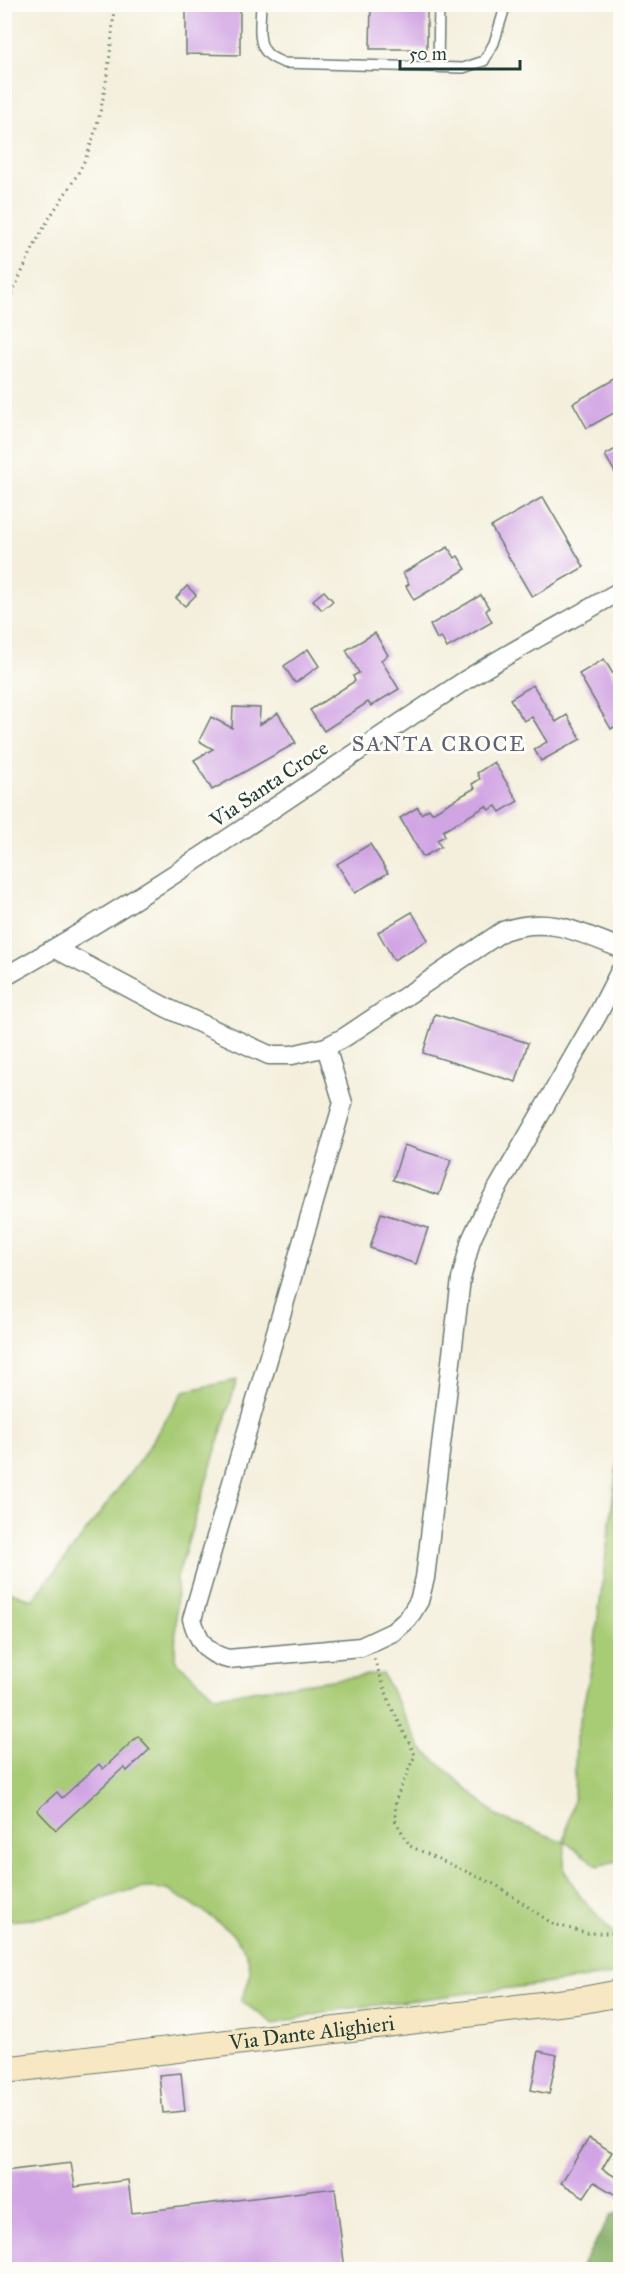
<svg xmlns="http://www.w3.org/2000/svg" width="625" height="2274" viewBox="0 0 625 2274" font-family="'IM FELL Great Primer',serif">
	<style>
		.green { fill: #a8cb74; stroke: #648454; stroke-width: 1.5 }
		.forest { fill: #86af66; stroke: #52764d; stroke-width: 1.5 }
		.building { fill: #d1a4e4 }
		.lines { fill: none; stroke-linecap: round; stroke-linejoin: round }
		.service-casing { stroke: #6a7b6f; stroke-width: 12 }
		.minor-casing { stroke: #6a7b6f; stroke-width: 21 }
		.secondary-casing { stroke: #6a7b6f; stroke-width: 28 }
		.path { stroke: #6a7b6f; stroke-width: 3; stroke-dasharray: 1.5 4.5; stroke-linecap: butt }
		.service { stroke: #fff; stroke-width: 9 }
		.minor { stroke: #fff; stroke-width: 18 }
		.secondary { stroke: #f7e8c3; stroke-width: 26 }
		.labels { text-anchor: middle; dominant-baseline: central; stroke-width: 6; stroke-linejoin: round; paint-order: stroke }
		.street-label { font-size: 21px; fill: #1f3d34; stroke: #fdfcf7 }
		.neighbourhood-label { font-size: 22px; letter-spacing: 1.5px; fill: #5d6172; stroke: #fdfcf7 }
	</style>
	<rect width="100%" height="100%" fill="#fdfcf7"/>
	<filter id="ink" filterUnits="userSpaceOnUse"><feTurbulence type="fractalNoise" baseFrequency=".0167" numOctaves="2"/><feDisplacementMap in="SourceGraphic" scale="12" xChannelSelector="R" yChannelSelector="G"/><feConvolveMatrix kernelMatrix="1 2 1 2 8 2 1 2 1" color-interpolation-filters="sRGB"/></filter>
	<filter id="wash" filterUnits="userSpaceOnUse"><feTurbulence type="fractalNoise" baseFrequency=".008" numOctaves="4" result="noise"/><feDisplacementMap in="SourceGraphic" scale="24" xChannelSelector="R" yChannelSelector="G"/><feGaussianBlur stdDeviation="1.35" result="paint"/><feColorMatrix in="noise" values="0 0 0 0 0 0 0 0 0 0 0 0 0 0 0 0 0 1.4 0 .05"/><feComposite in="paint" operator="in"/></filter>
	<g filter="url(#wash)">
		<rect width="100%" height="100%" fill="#f4efdc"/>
		<path class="green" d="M237,1380l-60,198 -2,82 40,36 167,-23 39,75 78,69 65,25 10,-46 2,-58 16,-73 28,-222v417l-22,6 -33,-24 -1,28 16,26 40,45v33l-283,36 -63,14 -33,-23c3,-8 8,-18 9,-27 2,-40 -49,-62 -78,-82 -37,-14 -75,13 -112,22 -18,5 -36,6 -55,7v-332l27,11 31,-38 77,-102 44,-69z"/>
		<polygon class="forest" points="620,2212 620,2269 580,2269 611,2215"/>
		<g id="blocks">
			<g class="building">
				<polygon points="186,4 240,4 240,55 186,54"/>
				<polygon points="371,4 427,4 427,49 370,49"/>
				<polygon points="621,376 621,409 587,428 573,403"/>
				<polygon points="621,446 621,483 605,455"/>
				<polygon points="543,497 584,567 532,597 491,527"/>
				<polygon points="448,547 455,558 458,556 466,569 414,600 406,586 409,584 403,573"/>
				<polygon points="187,586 196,595 185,606 176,598"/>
				<polygon points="324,591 333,601 322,610 313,600"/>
				<polygon points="481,595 489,608 486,611 492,622 447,648 441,637 437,639 430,625"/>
				<polygon points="375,633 388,655 381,660 399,689 371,706 368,702 324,731 310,710 355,681 353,676 359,673 346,650"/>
				<polygon points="308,649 319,666 295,683 284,666"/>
				<polygon points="604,659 621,687 621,723 611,729 579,674"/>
				<polygon points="533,685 556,722 567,715 581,739 541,761 534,749 547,742 532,717 524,721 510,699"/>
				<polygon points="233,707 260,708 259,725 278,713 296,743 212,790 194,760 213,749 199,741 211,717 232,728"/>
				<polygon points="494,762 518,801 500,812 496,806 489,810 486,806 443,831 445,836 437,840 441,847 423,857 400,818 418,807 421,814 429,809 432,813 475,788 472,784 480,779 477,773"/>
				<polygon points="370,844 388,873 355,893 337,864"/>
				<polygon points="412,912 428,940 394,960 378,932"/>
				<polygon points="435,1014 528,1043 516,1082 423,1053"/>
				<polygon points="404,1145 451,1160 439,1195 393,1180"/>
				<polygon points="381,1213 428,1228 416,1264 370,1248"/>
				<polygon points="138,1736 150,1749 127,1771 124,1767 56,1830 37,1810 57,1792 62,1798 99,1764 103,1769"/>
				<polygon points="539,2051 557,2055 549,2094 531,2090"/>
				<polygon points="181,2073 185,2111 163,2113 159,2075"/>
				<polygon points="589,2138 612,2152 602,2169 621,2180 621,2198 594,2182 584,2197 561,2183"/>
				<polygon points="71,2163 75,2187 128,2180 132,2213 335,2188 345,2270 4,2270 4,2171"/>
			</g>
		</g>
	</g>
	<g filter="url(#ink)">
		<use href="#blocks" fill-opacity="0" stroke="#6a7b6f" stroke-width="1.5"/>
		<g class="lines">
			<defs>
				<g id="service">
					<path d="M261,4c0,15 -5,38 6,49 4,5 11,7 17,10l179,5 21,-7 10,-18 12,-39"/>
					<polyline points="438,67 439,4"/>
				</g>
				<g id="minor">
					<path d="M56,949l111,59 102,47h23l34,-8 19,-10 158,-106c46,-16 75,1 117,17"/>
					<path d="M4,977c157,-87 302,-193 451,-290 53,-35 111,-64 165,-96"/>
					<path d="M326,1047l17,56 -151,516c6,21 14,35 36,40l133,-12 32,-15 15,-13 11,-18 6,-23 36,-299 10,-39 14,-30 113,-196 22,-43"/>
				</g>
				<g id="secondary">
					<path id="s1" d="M4,2070l579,-70 37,-7"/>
				</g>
			</defs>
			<use href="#service" class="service-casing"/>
			<use href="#minor" class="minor-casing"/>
			<use href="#secondary" class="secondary-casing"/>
			<g class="path">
				<path d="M4,310c13,-26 24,-53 38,-79 13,-25 33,-48 44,-74 18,-43 26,-106 28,-153"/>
				<polyline points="374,1659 391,1706 415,1755 396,1799 395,1820 410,1846 496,1885 553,1924 587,1933 620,1933"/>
			</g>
			<use href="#service" class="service"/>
			<use href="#minor" class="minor"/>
			<use href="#secondary" class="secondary"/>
		</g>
	</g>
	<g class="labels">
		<g class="street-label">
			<text transform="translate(269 784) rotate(-34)">Via Santa Croce</text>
			<text stroke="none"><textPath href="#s1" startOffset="310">Via Dante Alighieri</textPath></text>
		</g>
		<g class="neighbourhood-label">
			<text x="439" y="743">SANTA CROCE</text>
		</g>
	</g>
	<rect width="625" height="2274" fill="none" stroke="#fdfcf7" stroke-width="24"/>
	<path d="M400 60v9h120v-9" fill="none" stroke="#1f3d34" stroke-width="3"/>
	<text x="409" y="60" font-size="18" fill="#1f3d34" stroke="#fdfcf7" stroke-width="4.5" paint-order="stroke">50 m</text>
</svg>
